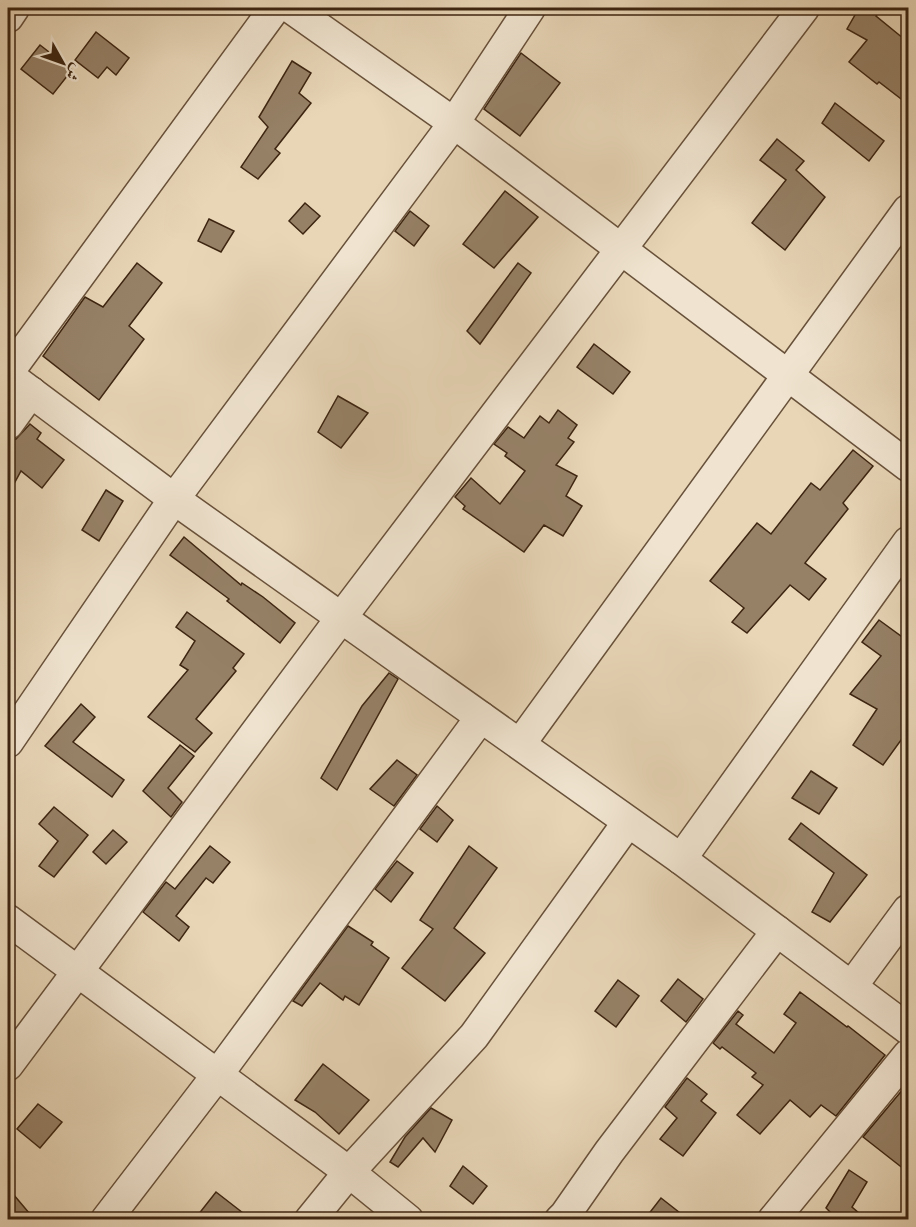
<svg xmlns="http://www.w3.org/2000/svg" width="916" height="1227" viewBox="0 0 916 1227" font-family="'IM FELL DW Pica',Amiri,serif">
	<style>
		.building { fill: #968167; stroke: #3d2511; stroke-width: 1.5 }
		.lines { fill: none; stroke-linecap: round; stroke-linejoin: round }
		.minor-casing { stroke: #68513a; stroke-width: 33 }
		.minor { stroke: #f0e4d0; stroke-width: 30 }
	</style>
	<rect width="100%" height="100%" fill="#e8d6b7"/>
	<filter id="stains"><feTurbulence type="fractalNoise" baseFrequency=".00333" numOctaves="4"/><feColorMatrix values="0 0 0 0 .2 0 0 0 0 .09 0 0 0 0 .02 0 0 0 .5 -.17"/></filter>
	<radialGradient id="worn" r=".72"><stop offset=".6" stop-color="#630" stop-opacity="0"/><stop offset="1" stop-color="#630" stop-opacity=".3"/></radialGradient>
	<g class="building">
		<polygon points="859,8 881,8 876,16 909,43 909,105 879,82 877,84 849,62 867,40 847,29"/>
		<polygon points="96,32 129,58 116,75 107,67 98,78 75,60"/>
		<polygon points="40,45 72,70 53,94 21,69"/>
		<polygon points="521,53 560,83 520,136 484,109"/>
		<polygon points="292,61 311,73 299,93 311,103 275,149 280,153 258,179 241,167 268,127 259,117"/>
		<polygon points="835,103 884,141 869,161 822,123"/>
		<polygon points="777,139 804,161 796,170 825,197 785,250 752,223 786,180 760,160"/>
		<polygon points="505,191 538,217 494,268 463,244"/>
		<polygon points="305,203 320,216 303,234 289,221"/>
		<polygon points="410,211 429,226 414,246 395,231"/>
		<polygon points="209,219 234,231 221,252 198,241"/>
		<polygon points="137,263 162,283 129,326 144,339 99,400 43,356 85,297 103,307"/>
		<polygon points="518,263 531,273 480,344 467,331"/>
		<polygon points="594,344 630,372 613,394 577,367"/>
		<polygon points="338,396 368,413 341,448 318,432"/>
		<polygon points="558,410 577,425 568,438 574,442 556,465 577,476 566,496 582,506 563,536 544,525 524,552 463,509 465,506 455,497 471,478 500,504 525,471 505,456 507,453 494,444 508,427 524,438 540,416 549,423"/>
		<polygon points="30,424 41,433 37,439 64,460 42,488 21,471 8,495 8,441 16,439"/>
		<polygon points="853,450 873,466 843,503 848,509 805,563 826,579 809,600 790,585 747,633 732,622 744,608 710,581 757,523 771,534 811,483 820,490"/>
		<polygon points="106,490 123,501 99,541 82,530"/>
		<polygon points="184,537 241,585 242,583 263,597 295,623 280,643 227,601 229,599 170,555"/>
		<polygon points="187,612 244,654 233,668 236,671 196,719 212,733 195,752 148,717 188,670 180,665 195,641 176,627"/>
		<polygon points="879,620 909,642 909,729 883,765 853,745 877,709 850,694 881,656 862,642"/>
		<polygon points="389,673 398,679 337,790 321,778 362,706"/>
		<polygon points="81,704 95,717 73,742 124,780 112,797 45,746"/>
		<polygon points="180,745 194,756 168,788 182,802 171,817 143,791"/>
		<polygon points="397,760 417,775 394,806 370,789"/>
		<polygon points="811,771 837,788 819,814 792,798"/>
		<polygon points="437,806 453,820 437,842 420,829"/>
		<polygon points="54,807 88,835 54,877 39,866 58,841 39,824"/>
		<polygon points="801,823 867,875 830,922 812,912 834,873 789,839"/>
		<polygon points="113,830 127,842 106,864 93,852"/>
		<polygon points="210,846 230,862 213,883 206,878 176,916 189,927 179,941 143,912 166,882 175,889"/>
		<polygon points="469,846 497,868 454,928 485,953 445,1001 402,968 433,929 420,920"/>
		<polygon points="397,861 413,873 391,902 375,889"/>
		<polygon points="348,926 373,942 371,945 389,958 359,1005 345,996 343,1000 320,983 302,1006 293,1001"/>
		<polygon points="678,979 703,999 686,1022 661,1001"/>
		<polygon points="618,980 639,996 616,1027 595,1011"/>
		<polygon points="800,992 847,1027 848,1026 885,1055 836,1116 821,1105 810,1117 790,1100 760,1134 737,1115 763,1085 752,1077 756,1073 722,1047 720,1049 713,1043 738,1011 743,1015 736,1024 774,1053 796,1023 784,1014"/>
		<polygon points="323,1064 369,1100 339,1134 315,1112 295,1100"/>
		<polygon points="687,1078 707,1094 701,1101 716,1113 683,1156 660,1139 677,1118 665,1107"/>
		<polygon points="909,1082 909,1173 863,1137"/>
		<polygon points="38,1104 62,1122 40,1148 17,1129"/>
		<polygon points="431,1108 452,1120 435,1152 423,1138 398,1167 390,1162 405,1137"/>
		<polygon points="463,1166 487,1186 473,1204 450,1186"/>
		<polygon points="849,1170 867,1182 852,1207 867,1220 838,1220 826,1208"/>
		<polygon points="8,1188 35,1220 8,1220"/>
		<polygon points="216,1192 252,1220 194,1220"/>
		<polygon points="661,1198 689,1220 644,1220"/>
	</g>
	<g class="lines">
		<defs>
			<g id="minor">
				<polyline points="291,8 454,123 908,466"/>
				<polyline points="8,17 14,8"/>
				<polyline points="8,373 275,8"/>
				<polyline points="8,375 174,499 681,859 908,1029"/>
				<polyline points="8,424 31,392"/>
				<polyline points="8,742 174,499 454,123 530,8"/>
				<polyline points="520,744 908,210"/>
				<polyline points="681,859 908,542"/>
				<polyline points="8,920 349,1172 408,1220"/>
				<polyline points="852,986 908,910"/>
				<polyline points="8,1065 341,618 804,8"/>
				<polyline points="106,1220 218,1074 481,717"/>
				<polyline points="310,1220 349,1172 474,1036 628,822"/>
				<polyline points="560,1220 565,1215 609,1152 777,931"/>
				<polyline points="773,1220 908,1055"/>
			</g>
		</defs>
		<use href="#minor" class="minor-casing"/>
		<use href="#minor" class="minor"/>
	</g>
	<rect width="916" height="1227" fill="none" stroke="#e8d6b7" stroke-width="30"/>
	<rect x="9" y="9" width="898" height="1209" fill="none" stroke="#3d2511" stroke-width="3"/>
	<rect x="15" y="15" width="886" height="1197" fill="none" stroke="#3d2511" stroke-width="1.5"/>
	<g transform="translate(63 63) rotate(130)" stroke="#f0e4d0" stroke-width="4.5" paint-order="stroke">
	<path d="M0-4.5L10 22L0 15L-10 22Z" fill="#3d2511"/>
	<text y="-9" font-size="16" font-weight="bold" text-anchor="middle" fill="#3d2511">ش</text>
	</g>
	<rect width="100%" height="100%" filter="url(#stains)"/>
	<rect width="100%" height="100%" fill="url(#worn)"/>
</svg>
